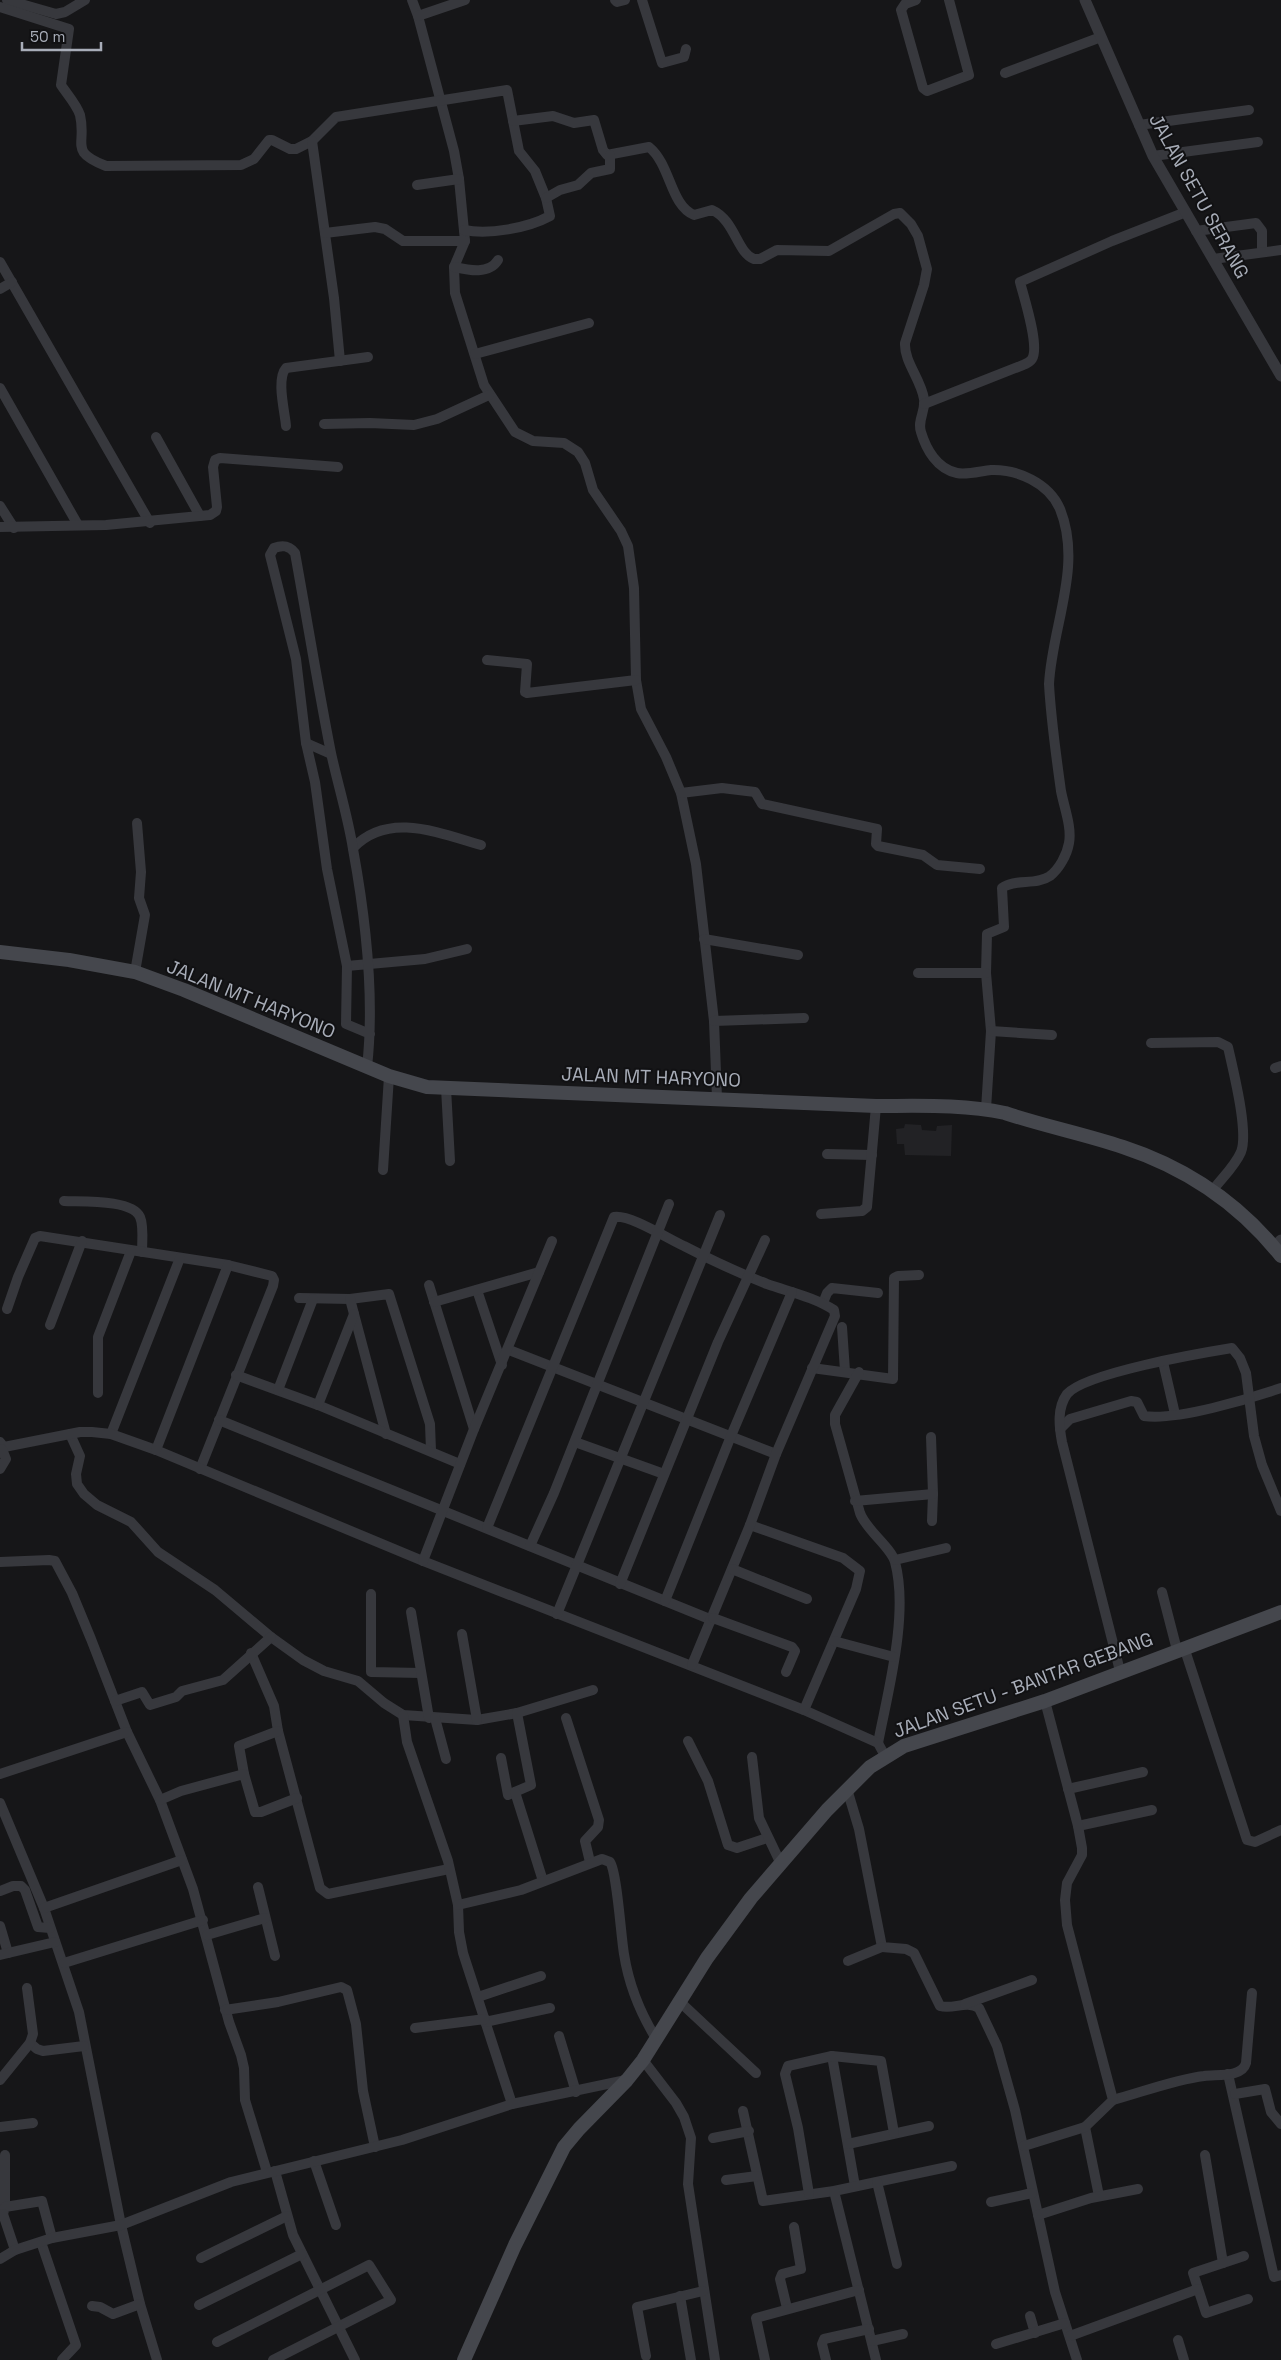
<svg xmlns="http://www.w3.org/2000/svg" width="1281" height="2360" viewBox="0 0 1281 2360" font-family="'Space Grotesk',sans-serif">
	<style>
		.built { fill: #222225 }
		.lines { fill: none; stroke-linecap: round; stroke-linejoin: round }
		.minor { stroke: #37383d; stroke-width: 10 }
		.tertiary { stroke: #37383d; stroke-width: 11 }
		.secondary { stroke: #45474d; stroke-width: 14 }
		.labels { text-anchor: middle; dominant-baseline: central; stroke-width: 4; stroke-linejoin: round; paint-order: stroke }
		.street-label { font-size: 19px; fill: #a8adb8; stroke: #111113 }
	</style>
	<rect width="100%" height="100%" fill="#161618"/>
	<polygon class="built" points="905,1124 921,1125 922,1130 936,1131 937,1126 952,1125 951,1156 905,1155 904,1144 897,1144 896,1129 904,1128"/>
	<g class="lines">
		<g class="minor">
			<polyline points="7,0 56,14 65,12 85,0"/>
			<polyline points="412,0 418,16 454,151 459,179 465,241 454,267 455,293 484,385 515,432 533,441 564,443 578,452 585,463 593,490 621,531 628,546 634,588 636,680 641,709 666,757 681,793 696,864 714,1021 717,1098"/>
			<polyline points="615,0 617,2 625,0"/>
			<polyline points="642,0 662,63 684,57 686,49"/>
			<polyline points="916,0 905,4 901,10 923,88 927,91 969,75 949,0"/>
			<path d="M0,7l69,22 -8,56c6,9 16,20 19,30 7,30 -12,36 26,51l135,-1 13,-6 15,-19h3l18,9h6l16,-8 24,-24 171,-27 12,61 16,20 11,27 4,18c-22,12 -61,19 -86,14"/>
			<polyline points="418,16 465,0"/>
			<polyline points="1005,73 1101,37"/>
			<path d="M513,121l40,-5 21,7 20,-3 9,30 4,5 42,-8c22,18 21,58 45,68l18,-5c23,10 25,43 42,49h6l17,-9 52,1 65,-37 6,-1 11,11 7,12 9,33 -3,16 -19,58c-1,19 16,36 19,56 2,12 -7,21 -3,33 5,17 16,37 36,41 10,2 24,-2 34,-3 26,-1 58,13 69,39 23,57 -8,117 -11,175 2,36 7,71 12,107 3,16 11,36 8,52 -2,12 -10,26 -19,33 -14,10 -35,2 -48,12l2,39 -17,7 -1,39 5,58 -5,78"/>
			<polyline points="1139,125 1249,110"/>
			<polyline points="312,141 334,298 340,361"/>
			<polyline points="1153,156 1258,142"/>
			<polyline points="417,185 459,179"/>
			<polyline points="546,198 560,190 578,185 591,173 610,169 610,155"/>
			<polyline points="1196,231 1256,223 1262,231 1262,252"/>
			<polyline points="325,233 375,227 385,229 403,241 465,241"/>
			<polyline points="1213,259 1281,250"/>
			<polyline points="0,262 150,523"/>
			<path d="M454,267c14,3 35,8 44,-7"/>
			<polyline points="0,289 12,282"/>
			<polyline points="475,354 589,323"/>
			<polyline points="0,388 78,525"/>
			<path d="M924,404l99,-39c3,-1 7,-3 9,-6 8,-13 -8,-61 -12,-77l92,-41 74,-29"/>
			<polyline points="324,424 370,423 414,425 437,419 489,395"/>
			<path d="M286,426c-1,-14 -10,-47 0,-58l82,-11"/>
			<polyline points="156,437 200,516"/>
			<polyline points="0,506 14,528"/>
			<polyline points="0,527 106,525 210,515 216,511 217,507 213,467 215,460 220,458 338,467"/>
			<polyline points="487,660 527,664 525,692 527,693 636,680"/>
			<polyline points="306,743 331,754"/>
			<polyline points="681,793 722,788 755,792 762,804 877,829 876,844 878,846 923,855 937,865 980,869"/>
			<path d="M353,848c35,-37 86,-15 128,-3"/>
			<polyline points="704,939 798,955"/>
			<polyline points="347,966 425,959 467,949"/>
			<polyline points="135,972 145,915 139,898 141,872 137,823"/>
			<polyline points="918,973 986,973"/>
			<polyline points="714,1021 804,1018"/>
			<polyline points="991,1031 1052,1035"/>
			<path d="M1151,1043l67,-1 10,5c5,23 21,85 13,105 -6,14 -19,26 -28,38"/>
			<path d="M367,1067c8,-71 -1,-147 -14,-218 -5,-32 -15,-64 -22,-96 -13,-66 -24,-134 -36,-200 -6,-8 -13,-8 -21,-5l-4,7 26,104 10,84 9,39 12,87 20,97 -1,58 24,10"/>
			<polyline points="1275,1068 1281,1066"/>
			<polyline points="446,1088 450,1161"/>
			<polyline points="827,1154 872,1155"/>
			<polyline points="383,1170 389,1076"/>
			<path d="M64,1201c17,1 68,-2 76,16 4,9 2,25 2,35"/>
			<polyline points="821,1214 862,1211 867,1207 876,1106"/>
			<polyline points="429,1285 474,1429"/>
			<polyline points="477,1290 502,1365"/>
			<polyline points="299,1298 350,1299 389,1294 430,1424 431,1451"/>
			<polyline points="350,1299 386,1434"/>
			<polyline points="434,1302 539,1272"/>
			<polyline points="823,1303 827,1293 832,1288 878,1293"/>
			<polyline points="7,1309 18,1277 35,1238 40,1236 228,1265 272,1276 274,1280 273,1286 200,1469"/>
			<polyline points="50,1325 82,1241"/>
			<polyline points="842,1327 845,1371"/>
			<polyline points="509,1350 776,1454"/>
			<polyline points="1163,1362 1175,1414"/>
			<polyline points="812,1368 893,1379 894,1278 898,1276 919,1275"/>
			<path d="M859,1372l-24,43v9l25,89c6,17 31,34 35,49 14,52 -7,129 -17,181"/>
			<polyline points="236,1375 318,1405 460,1464"/>
			<polyline points="278,1390 313,1299"/>
			<polyline points="98,1393 98,1337 131,1251"/>
			<polyline points="318,1405 354,1314"/>
			<polyline points="219,1420 712,1620"/>
			<path d="M1060,1429l10,-10 61,-18 6,1 7,14c32,5 105,-17 137,-28"/>
			<polyline points="70,1434 80,1456 76,1474 77,1484 84,1494 97,1505 131,1522 158,1552 215,1590 271,1637 303,1660 324,1671 358,1681 384,1703 403,1715 477,1720 517,1713"/>
			<polyline points="111,1434 180,1258"/>
			<polyline points="931,1437 933,1494 932,1521"/>
			<polyline points="0,1442 4,1447 80,1432 92,1432 111,1434 156,1450 423,1561 804,1710 878,1743 885,1756"/>
			<polyline points="575,1442 664,1474"/>
			<polyline points="156,1450 228,1265"/>
			<polyline points="0,1469 6,1459 2,1449"/>
			<polyline points="855,1501 933,1494"/>
			<polyline points="750,1525 843,1558 860,1571 856,1589 804,1710"/>
			<path d="M487,1528l127,-311c16,-3 54,22 70,29 27,14 55,27 83,38 23,8 47,13 67,26l1,6 -59,138 -26,71 -58,140"/>
			<polyline points="530,1546 554,1493 669,1204"/>
			<polyline points="895,1560 946,1548"/>
			<polyline points="423,1561 474,1429 552,1241"/>
			<polyline points="0,1562 49,1560 55,1561 72,1593 91,1639 127,1732 160,1800 193,1889 229,2022 241,2055 244,2068 245,2100 267,2172"/>
			<polyline points="732,1569 807,1599"/>
			<polyline points="620,1584 718,1342 765,1240"/>
			<polyline points="1162,1592 1177,1650"/>
			<polyline points="371,1594 371,1672 421,1673"/>
			<polyline points="665,1601 731,1436 792,1292"/>
			<polyline points="411,1612 429,1718"/>
			<polyline points="557,1614 720,1215"/>
			<polyline points="713,1618 792,1647 795,1651 786,1672"/>
			<polyline points="462,1634 477,1720"/>
			<polyline points="834,1641 894,1657"/>
			<polyline points="1184,1647 1247,1840 1255,1842 1281,1830"/>
			<polyline points="251,1653 274,1706 278,1731 320,1888 328,1894 449,1869"/>
			<path d="M1120,1671l-58,-229c-3,-16 -5,-34 5,-48 18,-21 134,-41 165,-46l8,10 6,15 8,63 8,29 19,46"/>
			<polyline points="115,1701 142,1692 150,1705 176,1697 182,1691 223,1680 271,1637"/>
			<polyline points="403,1715 407,1742 448,1861 458,1905 459,1932 463,1953 512,2104"/>
			<polyline points="435,1718 446,1759"/>
			<polyline points="566,1718 599,1820 598,1827 585,1841 590,1862"/>
			<polyline points="688,1741 708,1781 728,1845 737,1848 767,1838"/>
			<polyline points="752,1757 759,1818 781,1864"/>
			<polyline points="501,1758 508,1795 531,1785 517,1713 593,1690"/>
			<polyline points="0,1774 127,1732"/>
			<polyline points="244,1774 239,1746 278,1731"/>
			<path d="M847,1789l12,40 23,118 24,2 8,4 26,53c13,4 26,-6 39,2l18,38 18,64 40,182 22,68"/>
			<polyline points="1068,1789 1143,1772"/>
			<polyline points="515,1792 543,1881"/>
			<polyline points="160,1800 181,1791 244,1774 255,1812 261,1812 297,1798"/>
			<polyline points="0,1803 44,1908 79,2012 121,2225 140,2304 157,2360"/>
			<polyline points="1078,1826 1152,1810"/>
			<polyline points="258,1887 275,1956"/>
			<polyline points="0,1891 13,1886 21,1886 25,1890 38,1927 50,1928"/>
			<path d="M458,1905l63,-15 81,-31 8,3c7,10 11,75 14,92 5,32 16,59 33,86"/>
			<polyline points="44,1908 182,1860"/>
			<polyline points="0,1926 8,1953"/>
			<polyline points="207,1935 265,1918"/>
			<polyline points="0,1955 55,1942"/>
			<polyline points="848,1961 882,1947"/>
			<polyline points="64,1963 203,1920"/>
			<polyline points="478,1997 541,1976"/>
			<polyline points="679,2001 756,2073"/>
			<polyline points="965,2004 1032,1980"/>
			<polyline points="225,2010 278,2002 341,1987 347,1990 356,2024 363,2091 375,2147"/>
			<polyline points="485,2022 550,2008"/>
			<polyline points="415,2028 485,2019"/>
			<polyline points="559,2036 576,2092"/>
			<polyline points="30,2043 37,2049 43,2051 84,2046"/>
			<polyline points="832,2056 855,2186"/>
			<polyline points="643,2060 676,2103 684,2117 691,2138 688,2184 715,2360"/>
			<polyline points="1228,2074 1274,2277 1281,2275"/>
			<polyline points="0,2080 30,2043 33,2034 27,1988"/>
			<polyline points="1235,2094 1265,2089 1271,2112 1281,2124"/>
			<path d="M1113,2100c30,-8 60,-20 91,-24 12,-2 38,2 42,-13l6,-70"/>
			<polyline points="743,2111 763,2201 834,2191 952,2166"/>
			<polyline points="0,2127 33,2123"/>
			<polyline points="1085,2127 1099,2196"/>
			<polyline points="713,2138 749,2131"/>
			<polyline points="848,2144 929,2126"/>
			<polyline points="1024,2146 1085,2127 1113,2100 1067,1925 1065,1900 1067,1883 1082,1855 1082,1848 1078,1826 1045,1701"/>
			<polyline points="5,2155 5,2207"/>
			<polyline points="1205,2155 1223,2263"/>
			<polyline points="314,2161 336,2225"/>
			<polyline points="275,2171 293,2235 355,2360"/>
			<polyline points="726,2180 757,2176"/>
			<polyline points="877,2182 897,2264"/>
			<polyline points="834,2191 876,2360"/>
			<polyline points="809,2194 798,2128 785,2074 788,2066 832,2056 881,2061 894,2133"/>
			<polyline points="991,2202 1032,2193"/>
			<polyline points="0,2211 3,2214 5,2207 42,2201 52,2238"/>
			<polyline points="3,2214 15,2250"/>
			<polyline points="1038,2215 1091,2198 1138,2189"/>
			<polyline points="41,2242 76,2345 62,2360"/>
			<polyline points="1244,2256 1193,2273 1206,2313 1248,2299"/>
			<polyline points="201,2258 287,2216"/>
			<polyline points="0,2259 15,2250 52,2238 121,2225 231,2182 402,2140 512,2104 626,2080"/>
			<polyline points="680,2296 691,2360"/>
			<polyline points="199,2305 302,2254"/>
			<polyline points="92,2306 100,2307 113,2314 140,2304"/>
			<polyline points="787,2308 780,2279 782,2274 801,2269 794,2227"/>
			<polyline points="1030,2316 1035,2333"/>
			<polyline points="1070,2336 1198,2289"/>
			<polyline points="1178,2340 1184,2360"/>
			<polyline points="872,2341 903,2334"/>
			<polyline points="217,2342 369,2265 391,2300 273,2360"/>
			<polyline points="996,2344 1065,2323"/>
			<polyline points="646,2356 637,2307 703,2291"/>
			<polyline points="765,2360 756,2318 859,2290"/>
			<polyline points="826,2360 822,2344 824,2339 869,2329"/>
		</g>
		<g class="tertiary">
			<polyline points="1085,0 1153,156 1281,376"/>
			<polyline points="1274,1247 1281,1240"/>
		</g>
		<g class="secondary">
			<path d="M0,952l69,8 66,12 49,18 205,86 38,11 449,19c43,0 87,-2 129,7 39,13 79,21 118,34 64,21 116,56 158,109"/>
			<polyline points="464,2360 515,2245 564,2147 579,2129 627,2080 643,2060 707,1958 751,1898 827,1810 870,1767 904,1746 1045,1701 1281,1612"/>
		</g>
	</g>
	<g class="labels">
		<g class="street-label">
			<text transform="translate(1199 196) rotate(61)">JALAN SETU SERANG</text>
			<text transform="translate(251 999) rotate(22)">JALAN MT HARYONO</text>
			<text transform="translate(651 1077) rotate(2)">JALAN MT HARYONO</text>
			<text transform="translate(1023 1685) rotate(-20)">JALAN SETU - BANTAR GEBANG</text>
		</g>
	</g>
	<path d="M22 42v8h79v-8" fill="none" stroke="#a8adb8" stroke-width="2.5"/>
	<text x="30" y="42" font-size="15" fill="#a8adb8" stroke="#111113" stroke-width="4" paint-order="stroke">50 m</text>
</svg>
